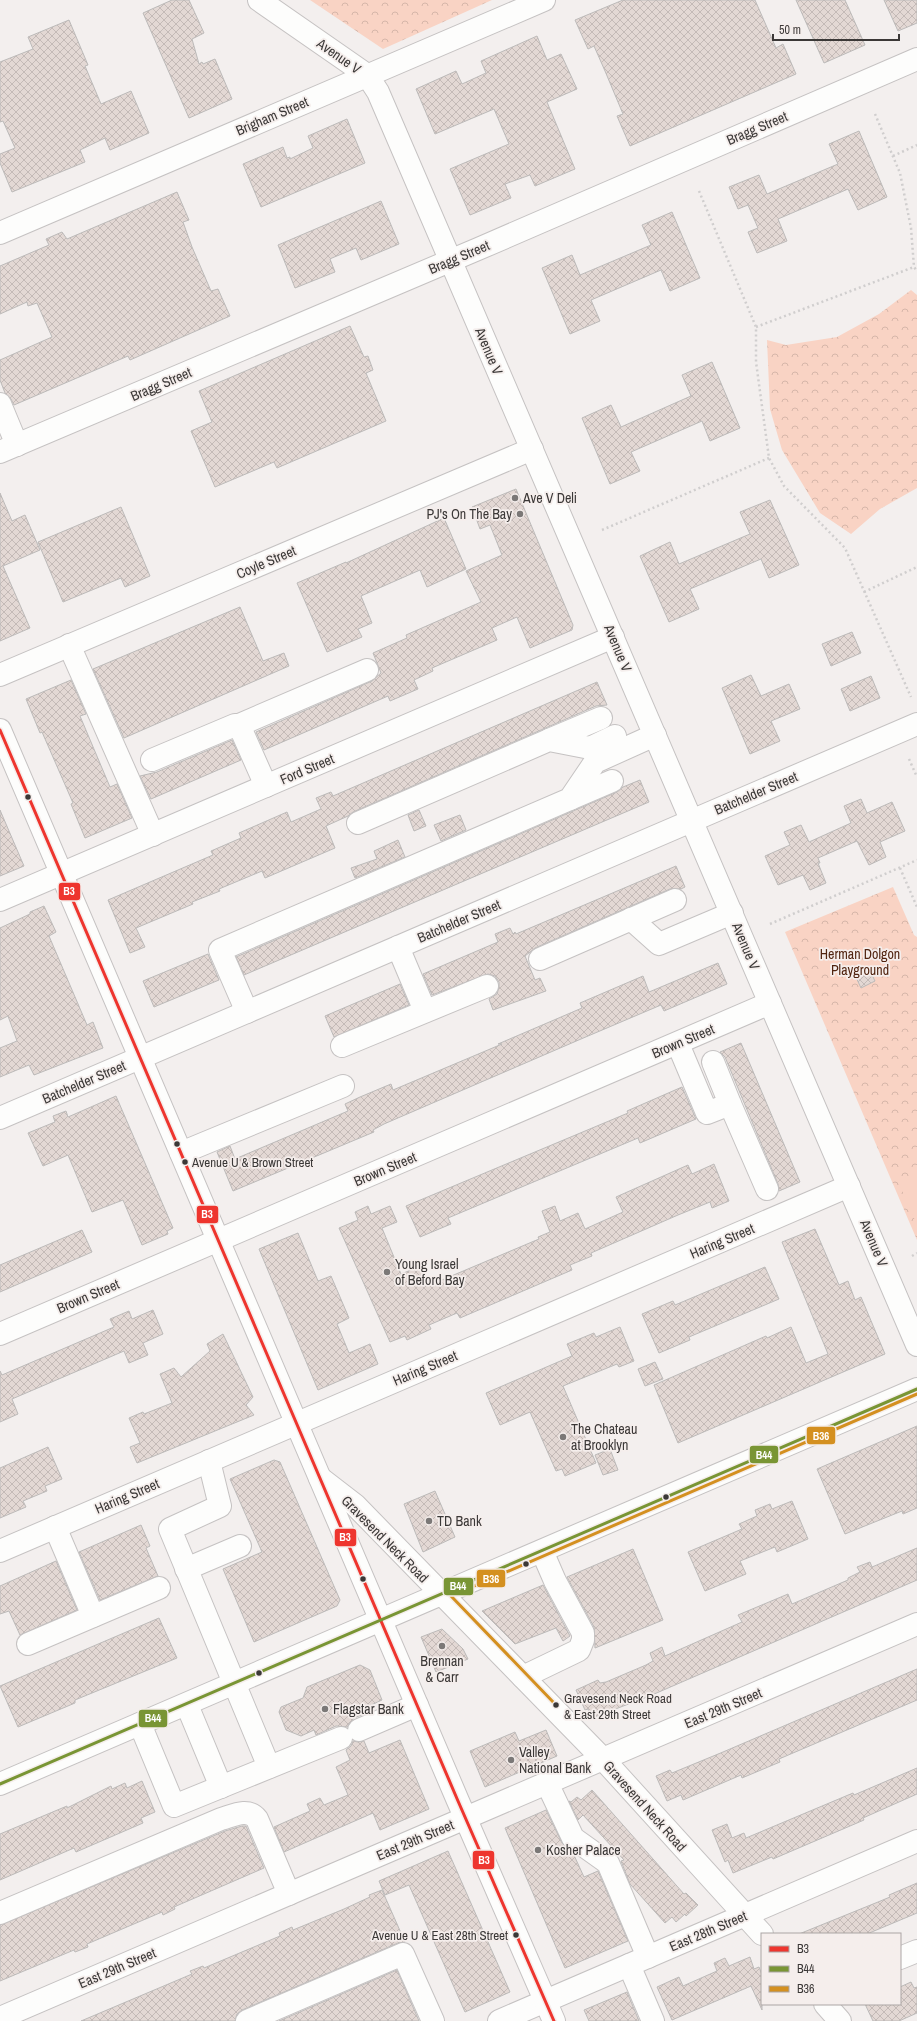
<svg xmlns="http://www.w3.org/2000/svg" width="917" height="2021" viewBox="0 0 917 2021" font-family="'Archivo Narrow',sans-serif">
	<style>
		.forest { fill: url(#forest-crowns) }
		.pitch { fill: #f9d3c4 }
		.building { fill: url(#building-cross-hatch); stroke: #bcbab9 }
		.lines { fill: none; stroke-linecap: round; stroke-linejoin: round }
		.minor-casing { stroke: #c5c2c2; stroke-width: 24 }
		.major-casing { stroke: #c5c2c2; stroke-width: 24 }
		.path { stroke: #d0cece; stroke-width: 2.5; stroke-dasharray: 2 3; stroke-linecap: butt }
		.minor { stroke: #fdfdfc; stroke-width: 22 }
		.major { stroke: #fdfdfc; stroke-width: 22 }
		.bus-1-casing { stroke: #f5eeec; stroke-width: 6 }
		.bus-2-casing { stroke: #f5eeec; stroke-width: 6 }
		.bus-3-casing { stroke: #f5eeec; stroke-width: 6 }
		.bus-1 { stroke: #ee352e; stroke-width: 3 }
		.bus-2 { stroke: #799534; stroke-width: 3 }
		.bus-3 { stroke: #d49020; stroke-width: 3 }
		.poi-dot { fill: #7b7877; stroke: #f5eeec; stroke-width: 1.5 }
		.bus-dot { fill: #3b3837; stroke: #f5eeec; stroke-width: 1.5 }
		.labels { text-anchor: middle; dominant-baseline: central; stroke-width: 3.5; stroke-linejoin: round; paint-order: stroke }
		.bus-label { font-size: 13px; fill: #3b3837; stroke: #f5eeec; text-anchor: start }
		.street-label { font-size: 14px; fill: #3b3837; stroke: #f5eeec }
		.poi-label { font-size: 14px; fill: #3b3837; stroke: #f5eeec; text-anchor: start }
		.park-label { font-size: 14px; fill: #512410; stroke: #f5eeec }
		.line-badge { stroke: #f5eeec; stroke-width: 1.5 }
		.badge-label { font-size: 11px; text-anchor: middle; font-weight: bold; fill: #fff }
	</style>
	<defs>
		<pattern id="forest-crowns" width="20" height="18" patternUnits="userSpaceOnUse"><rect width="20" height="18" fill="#f9d3c4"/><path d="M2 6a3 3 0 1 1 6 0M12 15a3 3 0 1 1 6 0" fill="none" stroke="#d6b6a9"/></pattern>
		<pattern id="building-cross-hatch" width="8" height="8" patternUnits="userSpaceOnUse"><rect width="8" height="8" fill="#e3d8d4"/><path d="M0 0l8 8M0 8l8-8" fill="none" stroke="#c4bab7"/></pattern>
	</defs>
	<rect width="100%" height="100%" fill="#f3efee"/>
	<g class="forest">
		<polygon points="310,0 492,0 383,49"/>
		<polygon points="911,290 917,295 917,488 880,509 851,534 820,513 782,450 770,409 767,340 786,345 837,337 879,314"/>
		<polygon points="893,887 914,935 917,937 917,1240 785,932"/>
	</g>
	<polygon class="pitch" points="917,1173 917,1225 898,1181"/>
	<g class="building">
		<polygon points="172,0 189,0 204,33 192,39 199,64 202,62 203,64 215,59 232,99 189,118 143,13"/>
		<polygon points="623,0 755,0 776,48 783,44 796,74 630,146 617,116 623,114 605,71 594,46 588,49 575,20"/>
		<polygon points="796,0 845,0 865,45 824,63"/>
		<polygon points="884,0 917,0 917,23 898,31"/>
		<polygon points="69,20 88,65 85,66 101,104 131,91 149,133 110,150 105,138 80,150 85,162 12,192 0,163 0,154 15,148 3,121 0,122 0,62 33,49 28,37"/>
		<polygon points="537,36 547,60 561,54 577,89 547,102 575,169 535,186 530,175 505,184 511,198 470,215 450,169 509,144 494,109 435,134 416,89 456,71 462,84 486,73 481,61"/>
		<polygon points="347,119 365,163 261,207 243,164 283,147 287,158 290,157 290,159 313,148 308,136"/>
		<polygon points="859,131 887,197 858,210 848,189 778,219 787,241 757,253 748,232 758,228 748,205 738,209 729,187 759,175 767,194 838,164 829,144"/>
		<polygon points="177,192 189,220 183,222 192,247 211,291 218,289 230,316 130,360 128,356 14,405 11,399 5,393 0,380 0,360 52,337 37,303 28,306 27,302 0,314 0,266 49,245 46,239 62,232 67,239"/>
		<polygon points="381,201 399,244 361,260 356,248 332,258 330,259 335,272 295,288 278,245"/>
		<polygon points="672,212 700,278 670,291 661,270 591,300 600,321 570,334 542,268 572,255 580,275 651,245 642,225"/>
		<polygon points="350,326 364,357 368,356 373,370 366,373 386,421 277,468 274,462 215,487 191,431 212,422 199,391"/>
		<polygon points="712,362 740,428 710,441 702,421 631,452 640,471 610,484 582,418 611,405 621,427 691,396 682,375"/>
		<polygon points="516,489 573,625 572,630 530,648 517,617 492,628 497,640 432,668 433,671 414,680 418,689 390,701 388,696 264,750 256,732 372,681 381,673 373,653 407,638 406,635 481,602 466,571 502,555 490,525 480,529 472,507"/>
		<polygon points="0,493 12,521 25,515 40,550 3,566 30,628 0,641"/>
		<polygon points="770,500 799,565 769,578 761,559 690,589 699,609 669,622 640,556 670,542 679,564 750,534 740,512"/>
		<polygon points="121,507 150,576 125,587 121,578 63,602 38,542"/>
		<polygon points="444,518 466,569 427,587 420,570 361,596 372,623 358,629 362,637 327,652 297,583 346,562 346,563"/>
		<polygon points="240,607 263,661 284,653 289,666 124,738 93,669"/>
		<polygon points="852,632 861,653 831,666 822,644"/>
		<polygon points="751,675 761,696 789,684 800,709 771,721 780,741 750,754 722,688"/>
		<polygon points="871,676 880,698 850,711 841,689"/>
		<polygon points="71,680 86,714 80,716 110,787 117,784 132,818 85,838 71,804 73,803 42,732 40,733 26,699"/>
		<polygon points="597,682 607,705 596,706 353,812 348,816 326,826 335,848 265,878 262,871 219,889 220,891 192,902 193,904 136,928 145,947 130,953 108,900 213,855 211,851 241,838 239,833 287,812 291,822 321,809 316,798 331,792 333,796"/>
		<polygon points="232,740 241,760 151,799 140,776 157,772"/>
		<polygon points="640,780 649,802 244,975 236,957 617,792 623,787"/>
		<polygon points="861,799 867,813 892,802 905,831 880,842 886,857 869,865 857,841 818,858 820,863 818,863 826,883 810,890 803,875 778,885 765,856 790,845 784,832 801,825 809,842 851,823 844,806"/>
		<polygon points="0,810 24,866 0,876"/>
		<polygon points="419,810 426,826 414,831 408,815"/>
		<polygon points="460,815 466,830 441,841 434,825"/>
		<polygon points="398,840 405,857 355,878 351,868 377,859 374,851"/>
		<polygon points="676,866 685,887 681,889 670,889 535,948 525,956 535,980 540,978 546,991 493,1010 489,999 497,994 499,987 499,982 495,976 488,974 432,995 423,974 498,942 495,934 510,928 513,934 515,932 516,934"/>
		<polygon points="44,906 56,932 49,936 87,1025 93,1022 103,1048 34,1075 29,1065 0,1077 0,1048 17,1041 8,1016 0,1020 0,928 30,914 30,912"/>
		<polygon points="208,954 219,980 154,1007 143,981"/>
		<polygon points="718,963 727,984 664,1011 661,1005 581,1039 384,1124 373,1130 374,1132 233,1191 217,1152 230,1146 235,1159 348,1111 345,1104 360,1097 391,1084 393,1090 502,1044 498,1044 582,1008 580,1003 643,976 649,992"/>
		<polygon points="868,967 875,981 861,988 854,973"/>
		<polygon points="400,984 409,1005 334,1037 325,1016"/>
		<polygon points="741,1043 800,1182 779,1191 778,1184 725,1057 720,1052"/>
		<polygon points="682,1087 696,1119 640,1143 638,1138 448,1218 451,1224 420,1237 406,1206 628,1113 627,1111"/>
		<polygon points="116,1096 173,1228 167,1231 168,1234 142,1245 123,1200 92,1212 68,1155 43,1166 28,1133 55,1122 53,1116 66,1111 68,1117"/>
		<polygon points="714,1164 729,1201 712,1208 710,1202 678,1215 591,1253 592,1256 570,1265 572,1270 460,1318 457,1313 429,1325 431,1329 407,1340 405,1336 390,1342 339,1228 358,1220 355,1212 368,1206 371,1214 390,1206 397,1222 382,1228 401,1274 421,1266 430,1285 539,1239 538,1237 550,1232 542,1211 555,1206 560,1221 578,1213 585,1229 623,1212 616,1197 688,1165 692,1174"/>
		<polygon points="815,1229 839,1285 848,1281 855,1300 861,1297 885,1354 678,1443 654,1385 766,1336 767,1338 791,1327 806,1363 828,1354 782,1242"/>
		<polygon points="82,1230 92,1252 0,1292 0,1265"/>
		<polygon points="298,1233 318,1281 331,1276 349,1318 337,1324 349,1353 370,1344 378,1364 318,1390 259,1249"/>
		<polygon points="765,1267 779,1299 689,1337 690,1340 659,1353 642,1314 673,1301 675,1305"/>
		<polygon points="153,1310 163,1334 143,1343 148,1355 129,1363 124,1351 12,1399 18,1414 0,1422 0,1371 2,1375 114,1327 110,1319 129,1311 132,1319"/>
		<polygon points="620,1327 634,1361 619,1367 617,1364 563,1386 596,1463 565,1476 562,1469 556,1471 530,1412 500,1425 486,1393 572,1356 567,1344 594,1333 596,1337"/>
		<polygon points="223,1334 253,1397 246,1405 254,1415 137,1463 130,1447 140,1443 129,1418 143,1412 144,1414 172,1403 160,1374 174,1368 181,1377 210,1351 207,1344"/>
		<polygon points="655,1362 663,1379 645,1386 638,1369"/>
		<polygon points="917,1426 917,1508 903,1514 902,1511 845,1534 817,1469"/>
		<polygon points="48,1447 62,1479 45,1486 47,1491 23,1501 26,1507 0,1518 0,1468"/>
		<polygon points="610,1449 618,1470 603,1475 595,1455"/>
		<polygon points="274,1460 280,1462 340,1600 337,1606 254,1642 223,1569 262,1552 230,1479"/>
		<polygon points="435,1491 455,1537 423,1552 404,1504"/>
		<polygon points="792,1501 808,1539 777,1552 775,1547 740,1561 746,1574 705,1591 688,1552 742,1529 739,1524 757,1516 755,1510 770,1504 772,1509"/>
		<polygon points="141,1525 150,1546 146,1548 158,1576 100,1600 79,1552"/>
		<polygon points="917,1548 917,1580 652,1695 592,1718 588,1709 585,1710 576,1690 598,1680 600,1683 606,1682 646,1665 653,1661 650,1653 662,1647 665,1656 742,1622 738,1615 788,1594 792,1604 848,1580 848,1578 860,1572 857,1567 870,1562 872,1567"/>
		<polygon points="633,1549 663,1620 595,1648 594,1627 567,1577"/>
		<polygon points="56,1561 77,1610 20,1635 9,1611 0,1614 0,1586"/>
		<polygon points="543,1585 570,1636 563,1641 556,1628 515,1644 482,1611"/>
		<polygon points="159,1618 177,1658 75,1700 75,1703 18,1727 0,1686"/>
		<polygon points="442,1629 463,1649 468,1659 436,1672 421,1637"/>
		<polygon points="360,1665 370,1670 382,1700 369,1706 371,1711 354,1718 347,1727 336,1726 316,1735 314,1730 301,1736 286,1730 279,1712 281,1707 303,1698 307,1687"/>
		<polygon points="917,1669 917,1700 779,1759 780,1762 742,1778 741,1775 683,1800 681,1795 667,1801 656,1776 670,1770 672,1773 723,1752"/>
		<polygon points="546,1730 557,1756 485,1787 470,1751 515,1732 519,1741"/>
		<polygon points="400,1740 429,1809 380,1830 373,1813 284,1852 274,1827 310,1811 307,1804 320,1798 324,1805 348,1795 336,1767 350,1760 346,1750 351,1746 353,1741 358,1742 364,1741 369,1753"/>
		<polygon points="917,1768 917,1794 863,1818 864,1820 773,1859 772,1857 733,1873 728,1860 725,1862 712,1830 727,1824 732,1838 744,1833 746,1838 853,1793 854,1795"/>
		<polygon points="142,1781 155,1812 141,1818 143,1823 76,1852 74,1848 0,1880 0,1834 67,1806 67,1808 111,1786 112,1789 125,1783 127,1788"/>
		<polygon points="592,1790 684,1894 686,1893 698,1905 686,1916 685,1914 676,1922 672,1917 665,1923 630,1884 621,1861 624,1860 583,1815 578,1820 569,1801 571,1802 577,1797 581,1800"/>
		<polygon points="546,1810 562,1843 573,1853 584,1877 598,1871 628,1941 565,1968 505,1828"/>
		<polygon points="242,1826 246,1826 264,1868 174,1907 175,1909 163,1915 162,1912 87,1944 88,1947 75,1952 74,1950 0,1981 0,1925 225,1831"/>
		<polygon points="448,1851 510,1992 465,2012 409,1885 385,1895 379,1881"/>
		<polygon points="917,1883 917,1913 867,1934 799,1934 878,1902 890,1897 889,1895"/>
		<polygon points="382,1890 405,1942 398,1943 242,2010 237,2014 235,2021 81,2021 192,1974 190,1971 203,1966 204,1968 280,1936 279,1933 292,1927 293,1930 344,1909 370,1897 369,1895"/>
		<polygon points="750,1957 754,1969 759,1967 762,1975 762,2010 751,1986 672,2020 657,1987 679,1977 683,1986 717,1971 714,1963 725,1958 729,1966"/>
		<polygon points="397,1970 419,2021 279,2021"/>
		<polygon points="911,1982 914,1988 917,1987 917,2013 899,2021 873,2021 865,2004 900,2004 900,1987"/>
		<polygon points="627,1992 639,2021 589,2021 584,2010"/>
	</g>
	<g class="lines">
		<defs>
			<g id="minor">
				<polyline points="0,233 544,0"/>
				<polyline points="0,404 17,445"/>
				<polyline points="0,452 478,249 917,59"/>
				<polyline points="69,645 153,835"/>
				<polyline points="0,675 532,449"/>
				<polyline points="239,725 367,670"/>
				<polyline points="549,740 601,718"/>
				<polyline points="152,760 235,725 239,725 266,786"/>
				<polyline points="570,799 612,781"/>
				<polyline points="358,823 549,740 590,748 615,736"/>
				<polyline points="0,900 613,637"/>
				<polyline points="631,919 659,944 732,913"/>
				<polyline points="398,947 425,1011"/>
				<polyline points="540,959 675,900"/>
				<polyline points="247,1012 220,950 570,799 595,762 655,735"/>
				<polyline points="678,1044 707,1113 730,1104 713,1062"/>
				<polyline points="342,1046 487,986"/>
				<polyline points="730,1104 767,1189"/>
				<polyline points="0,1118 917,724"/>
				<polyline points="181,1153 343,1086"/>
				<polyline points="0,1334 770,1003"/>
				<polyline points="209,1461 220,1506 170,1529 269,1767"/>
				<polyline points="320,1478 355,1505 603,1759 762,1934"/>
				<polyline points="55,1527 93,1616"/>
				<polyline points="0,1551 849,1186"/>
				<polyline points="186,1569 240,1546"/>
				<polyline points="28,1644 159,1588"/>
				<polyline points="523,1677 579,1650 583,1640 583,1633 555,1581 542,1551"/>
				<polyline points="187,1705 221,1787"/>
				<polyline points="140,1724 174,1806 341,1738"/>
				<polyline points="359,1730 417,1705"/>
				<polyline points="547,1783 573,1838 608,1863 648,1957"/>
				<path d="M0,1913l221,-94c11,-3 27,-12 36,0l32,75"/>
				<polyline points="900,1958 917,1951"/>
				<polyline points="629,1965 653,2021"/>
				<polyline points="825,2004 840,2021"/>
				<polyline points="0,2018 917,1624"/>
				<polyline points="247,2021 403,1954 433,2021"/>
				<polyline points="499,2021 917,1841"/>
			</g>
			<g id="major">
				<polyline points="259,0 367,75 378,92 917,1345"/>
				<polyline points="0,730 458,1801 554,2021"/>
				<polyline points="0,1784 917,1389"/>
			</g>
		</defs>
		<use href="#minor" class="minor-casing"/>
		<use href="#major" class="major-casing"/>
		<g class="path">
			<polyline points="875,114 900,173 911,228 914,267 917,271"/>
			<polyline points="893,156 917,145"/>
			<polyline points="699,191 756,327 756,362 769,458 784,486 845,548 911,697"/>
			<polyline points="756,327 914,267"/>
			<polyline points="602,530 769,458"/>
			<polyline points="864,592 917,567"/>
			<polyline points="909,759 917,777"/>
			<polyline points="900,868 917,907"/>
			<polyline points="770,924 917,860"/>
			<polyline points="912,1256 917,1253"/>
		</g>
		<use href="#minor" class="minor"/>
		<use href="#major" class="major"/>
		<defs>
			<polyline id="bus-1" points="0,730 458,1801 554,2021"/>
			<polyline id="bus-2" points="0,1784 917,1389"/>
			<polyline id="bus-3" points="556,1705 451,1596 917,1394"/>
		</defs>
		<use href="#bus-1" class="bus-1-casing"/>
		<use href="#bus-2" class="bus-2-casing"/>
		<use href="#bus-3" class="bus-3-casing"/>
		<use href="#bus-1" class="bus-1"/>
		<use href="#bus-2" class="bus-2"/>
		<use href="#bus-3" class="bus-3"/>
	</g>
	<g class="poi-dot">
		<circle cx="515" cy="498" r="4"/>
		<circle cx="520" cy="514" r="4"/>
		<circle cx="387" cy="1272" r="4"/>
		<circle cx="563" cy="1437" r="4"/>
		<circle cx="429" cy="1521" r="4"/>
		<circle cx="442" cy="1646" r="4"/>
		<circle cx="325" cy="1709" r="4"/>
		<circle cx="511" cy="1760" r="4"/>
		<circle cx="538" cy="1850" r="4"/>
	</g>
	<g class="bus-dot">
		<circle cx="28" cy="797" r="3.5"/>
		<circle cx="177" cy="1144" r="3.5"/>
		<circle cx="185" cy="1162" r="3.5"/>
		<circle cx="666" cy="1497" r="3.5"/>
		<circle cx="526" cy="1564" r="3.5"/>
		<circle cx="363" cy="1579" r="3.5"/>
		<circle cx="259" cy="1673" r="3.5"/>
		<circle cx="556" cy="1705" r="3.5"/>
		<circle cx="516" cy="1935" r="3.5"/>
	</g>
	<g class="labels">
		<g class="bus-label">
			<text x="192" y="1162">Avenue U &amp; Brown Street</text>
			<text x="564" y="1698">Gravesend Neck Road<tspan x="564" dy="16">&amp; East 29th Street</tspan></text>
			<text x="508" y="1935" text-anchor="end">Avenue U &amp; East 28th Street</text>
		</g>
		<g class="street-label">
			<text transform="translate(339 56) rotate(35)">Avenue V</text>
			<text transform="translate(272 116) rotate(-23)">Brigham Street</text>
			<text transform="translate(757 128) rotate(-23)">Bragg Street</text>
			<text transform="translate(459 257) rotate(-23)">Bragg Street</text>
			<text transform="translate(489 351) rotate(67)">Avenue V</text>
			<text transform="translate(161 384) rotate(-23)">Bragg Street</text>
			<text transform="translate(266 562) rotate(-23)">Coyle Street</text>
			<text transform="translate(618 648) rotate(67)">Avenue V</text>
			<text transform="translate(307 769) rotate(-23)">Ford Street</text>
			<text transform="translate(756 793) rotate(-23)">Batchelder Street</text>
			<text transform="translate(459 921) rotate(-23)">Batchelder Street</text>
			<text transform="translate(746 946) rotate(67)">Avenue V</text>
			<text transform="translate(683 1041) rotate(-23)">Brown Street</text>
			<text transform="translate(84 1082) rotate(-23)">Batchelder Street</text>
			<text transform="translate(385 1169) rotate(-23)">Brown Street</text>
			<text transform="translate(722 1241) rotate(-23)">Haring Street</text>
			<text transform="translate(874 1243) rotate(67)">Avenue V</text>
			<text transform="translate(88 1296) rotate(-23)">Brown Street</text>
			<text transform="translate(425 1368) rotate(-23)">Haring Street</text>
			<text transform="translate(127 1496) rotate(-23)">Haring Street</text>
			<text transform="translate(385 1539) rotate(45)">Gravesend Neck Road</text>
			<text transform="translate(723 1708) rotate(-23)">East 29th Street</text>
			<text transform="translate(645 1806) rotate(48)">Gravesend Neck Road</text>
			<text transform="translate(415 1840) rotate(-23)">East 29th Street</text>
			<text transform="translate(708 1931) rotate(-23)">East 28th Street</text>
			<text transform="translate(117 1968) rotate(-23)">East 29th Street</text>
		</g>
		<g class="poi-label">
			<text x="523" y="498">Ave V Deli</text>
			<text x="512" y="514" text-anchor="end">PJ's On The Bay</text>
			<text x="395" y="1264">Young Israel<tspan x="395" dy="16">of Beford Bay</tspan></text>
			<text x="571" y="1429">The Chateau<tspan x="571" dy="16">at Brooklyn</tspan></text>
			<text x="437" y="1521">TD Bank</text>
			<text x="442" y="1661" text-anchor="middle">Brennan<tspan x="442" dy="16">&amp; Carr</tspan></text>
			<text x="333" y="1709">Flagstar Bank</text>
			<text x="519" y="1752">Valley<tspan x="519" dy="16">National Bank</tspan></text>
			<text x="546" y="1850">Kosher Palace</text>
		</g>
		<g class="park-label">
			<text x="860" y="954">Herman Dolgon<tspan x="860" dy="16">Playground</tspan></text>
		</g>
	</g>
	<g class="line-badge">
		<rect x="58" y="882" width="23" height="19" rx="4" fill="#ee352e"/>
		<rect x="196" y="1205" width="23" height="19" rx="4" fill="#ee352e"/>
		<rect x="806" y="1426" width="30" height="19" rx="4" fill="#d49020"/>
		<rect x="749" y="1445" width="30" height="19" rx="4" fill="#799534"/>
		<rect x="334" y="1528" width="23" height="19" rx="4" fill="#ee352e"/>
		<rect x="476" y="1569" width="30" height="19" rx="4" fill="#d49020"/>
		<rect x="443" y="1577" width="31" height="19" rx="4" fill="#799534"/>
		<rect x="138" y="1709" width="30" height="19" rx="4" fill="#799534"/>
		<rect x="472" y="1850" width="23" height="20" rx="4" fill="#ee352e"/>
	</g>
	<g class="badge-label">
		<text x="69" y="895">B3</text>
		<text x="207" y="1218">B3</text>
		<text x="821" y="1440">B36</text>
		<text x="764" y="1459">B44</text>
		<text x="345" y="1541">B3</text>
		<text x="491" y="1583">B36</text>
		<text x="458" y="1590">B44</text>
		<text x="153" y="1722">B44</text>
		<text x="484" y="1864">B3</text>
	</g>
	<rect x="761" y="1933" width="140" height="72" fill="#f5eeec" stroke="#aba5a4"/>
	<rect x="769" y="1946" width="20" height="6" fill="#ee352e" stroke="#aba5a4"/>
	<text x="797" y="1953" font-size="12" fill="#3b3837">B3</text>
	<rect x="769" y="1966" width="20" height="6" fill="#799534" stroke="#aba5a4"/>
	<text x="797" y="1973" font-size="12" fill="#3b3837">B44</text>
	<rect x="769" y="1986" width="20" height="6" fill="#d49020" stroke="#aba5a4"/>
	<text x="797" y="1993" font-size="12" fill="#3b3837">B36</text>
	<path d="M773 34v6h126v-6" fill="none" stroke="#3b3837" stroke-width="2"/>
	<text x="779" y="34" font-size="12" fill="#3b3837" stroke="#f5eeec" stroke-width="3" paint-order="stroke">50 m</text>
</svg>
